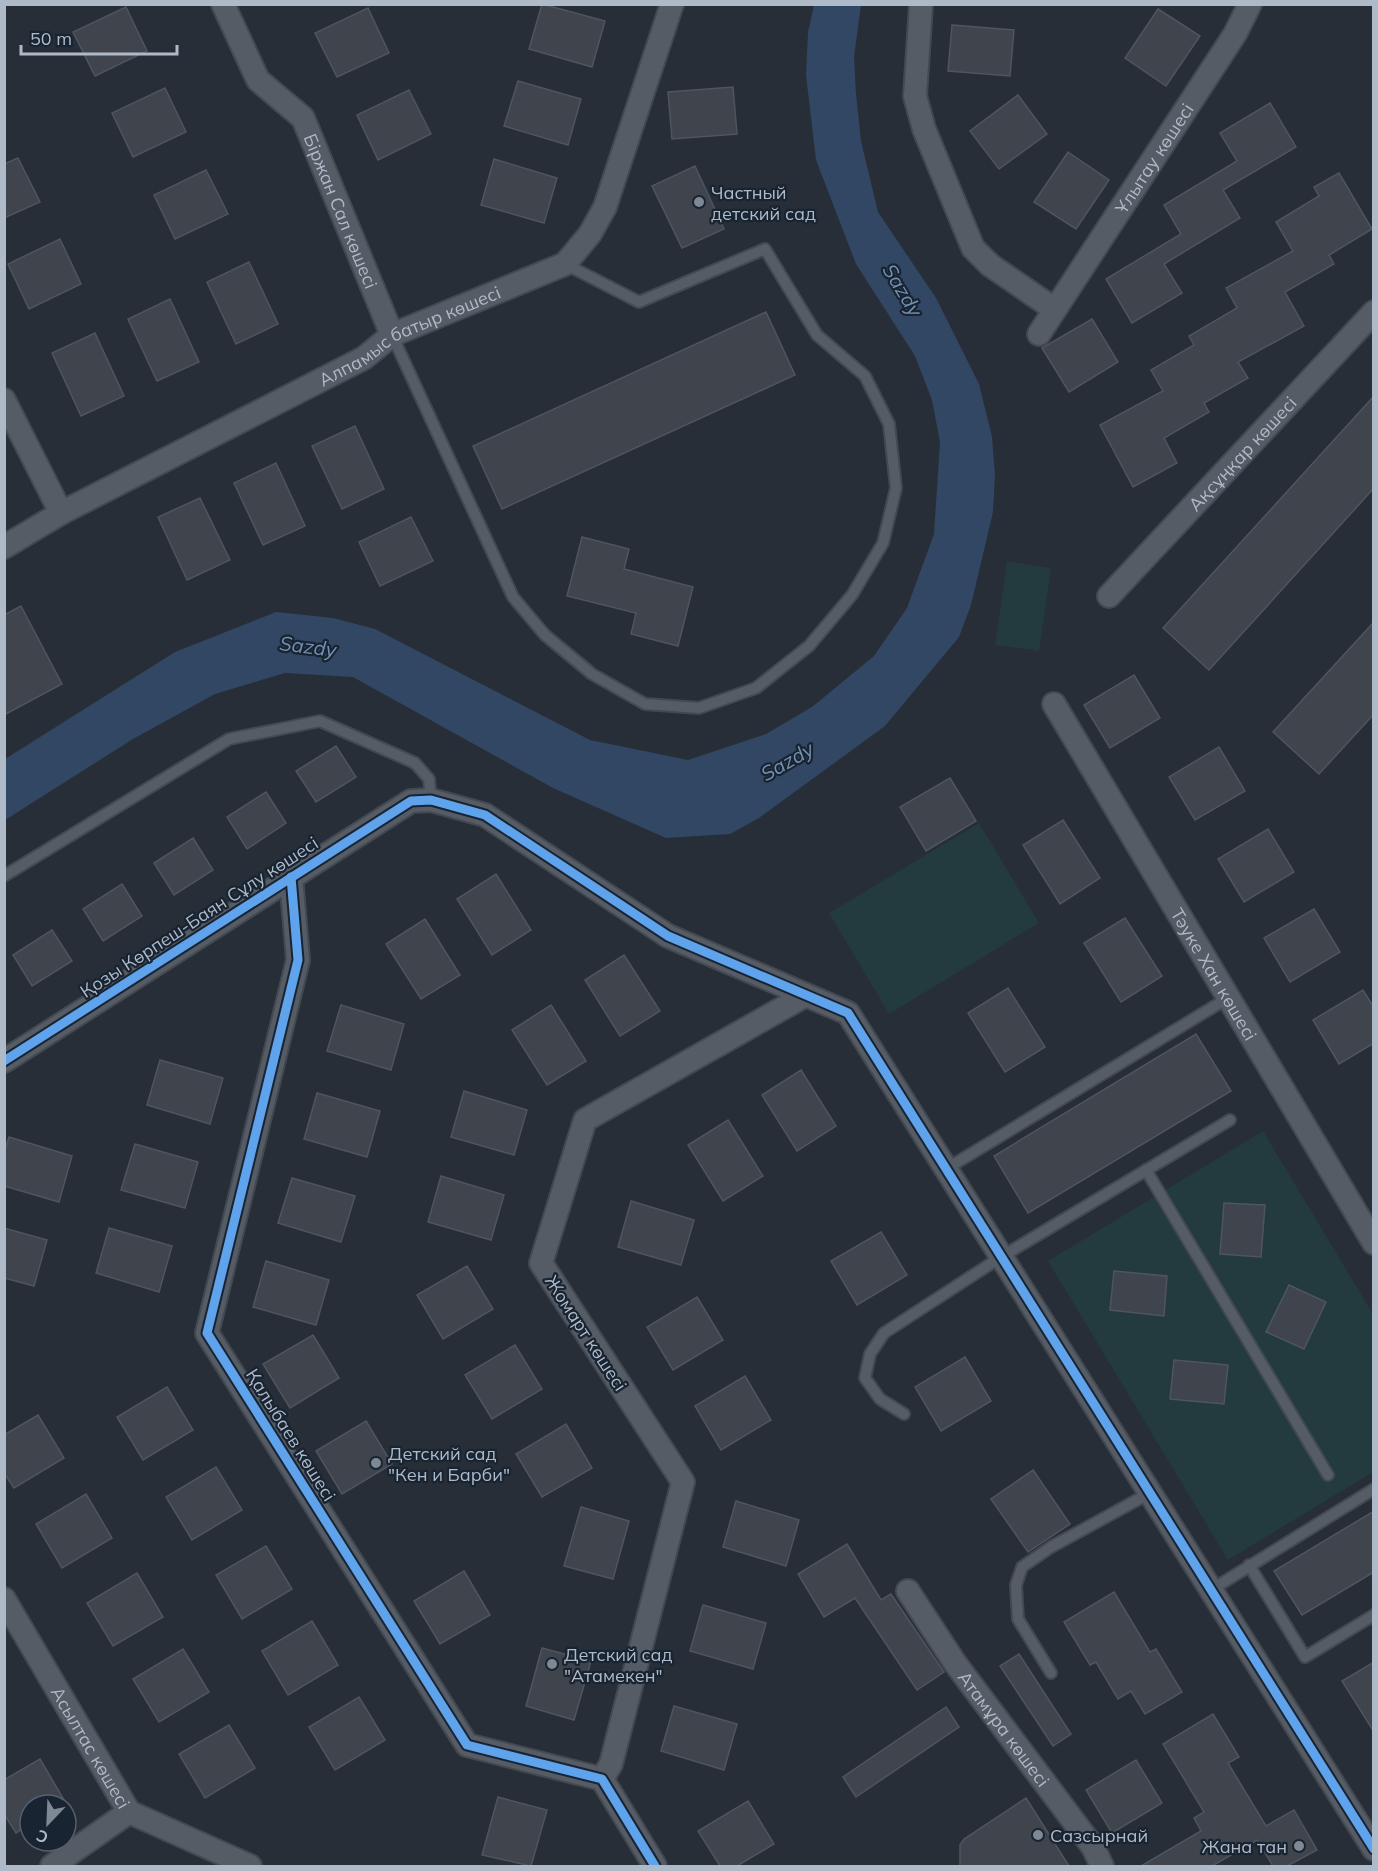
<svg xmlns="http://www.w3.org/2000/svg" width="1378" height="1871" viewBox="0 0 1378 1871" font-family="Mulish,sans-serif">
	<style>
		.green { fill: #233a3e }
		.water { fill: #314763 }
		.building { fill: #3f444d; stroke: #4e555f; stroke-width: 1.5 }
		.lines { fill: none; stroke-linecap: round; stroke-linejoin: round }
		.lane-casing { stroke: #434950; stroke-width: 14 }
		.street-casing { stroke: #434950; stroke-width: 26 }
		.lane { stroke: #565c65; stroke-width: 10 }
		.street { stroke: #565c65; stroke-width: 22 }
		.cycleway-casing { stroke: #192432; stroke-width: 13 }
		.cycleway { stroke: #60a3ed; stroke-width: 9 }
		.poi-dot { fill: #7f8996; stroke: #192432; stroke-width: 2 }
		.labels { text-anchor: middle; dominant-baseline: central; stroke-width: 4.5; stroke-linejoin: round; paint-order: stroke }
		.street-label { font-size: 18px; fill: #afbac9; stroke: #192432 }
		.poi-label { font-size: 18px; fill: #afbac9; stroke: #192432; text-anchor: start }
		.water-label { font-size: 20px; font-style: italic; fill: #7491b4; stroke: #192432 }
	</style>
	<rect width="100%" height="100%" fill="#272e37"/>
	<g class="green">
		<polygon points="1007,561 1051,568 1039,651 995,645"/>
		<polygon points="979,823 1039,923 889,1014 829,913"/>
		<polygon points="1263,1131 1373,1314 1373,1472 1228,1560 1048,1261"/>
	</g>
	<polygon class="water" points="814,5 861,5 854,57 856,94 861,141 878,212 936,298 979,384 992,437 995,476 993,512 971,605 959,637 885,726 759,818 730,834 666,838 553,788 353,677 285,673 215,694 133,739 5,820 5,759 175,652 276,612 333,618 375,629 590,740 688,760 766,734 812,707 874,656 907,608 934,534 940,442 932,400 915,356 856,264 816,160 806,75 808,32"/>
	<g class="building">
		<polygon points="542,4 605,21 592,67 529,49"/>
		<polygon points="126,7 147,51 95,76 73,32"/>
		<polygon points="368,8 389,53 337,77 315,33"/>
		<polygon points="1158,9 1200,36 1166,86 1125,58"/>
		<polygon points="952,25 1014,30 1010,76 948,71"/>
		<polygon points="518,81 581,99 568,145 504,126"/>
		<polygon points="733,87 737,134 672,139 668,92"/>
		<polygon points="165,88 186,132 133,157 112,113"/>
		<polygon points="409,90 431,134 378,160 357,115"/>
		<polygon points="1018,95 1047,134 999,169 970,131"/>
		<polygon points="1270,103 1296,147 1223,190 1240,218 1164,264 1182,293 1132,323 1106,279 1181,234 1164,205 1237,161 1220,133"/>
		<polygon points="1068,152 1109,180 1076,229 1034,202"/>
		<polygon points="18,158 40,202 4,218 4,164"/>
		<polygon points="494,159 557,178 544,223 481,205"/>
		<polygon points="695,166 724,229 682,248 652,186"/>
		<polygon points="206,170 228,214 175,239 154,195"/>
		<polygon points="1339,173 1372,229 1329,255 1334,264 1285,292 1304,326 1238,362 1248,378 1204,403 1209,412 1164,438 1177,463 1133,487 1100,425 1163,391 1151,370 1194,345 1189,336 1237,308 1226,288 1293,251 1276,222 1319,196 1314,187"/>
		<polygon points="60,239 81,284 29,309 8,264"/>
		<polygon points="249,262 278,324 236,344 207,282"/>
		<polygon points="170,299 199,362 157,381 128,319"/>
		<polygon points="766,312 795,375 502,509 473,446"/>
		<polygon points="1092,319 1118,362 1069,392 1042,348"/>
		<polygon points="95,333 124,396 81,416 52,353"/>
		<polygon points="1374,396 1374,488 1209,670 1163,628"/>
		<polygon points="355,426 384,489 342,509 312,446"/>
		<polygon points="276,463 305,526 263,545 234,483"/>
		<polygon points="200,498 230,560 187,580 158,517"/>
		<polygon points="411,517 433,561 380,586 359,542"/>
		<polygon points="582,537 629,549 624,569 693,587 678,646 631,634 636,613 567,596"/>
		<polygon points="21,606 62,684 4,715 4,615"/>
		<polygon points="1374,622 1374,714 1319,774 1273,732"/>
		<polygon points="1134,675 1160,718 1110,748 1084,705"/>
		<polygon points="336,746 356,777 316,802 296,771"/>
		<polygon points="1219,747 1245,791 1195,820 1169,777"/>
		<polygon points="950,778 976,821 926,851 900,807"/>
		<polygon points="266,792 286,823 247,849 227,817"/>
		<polygon points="1063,820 1100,878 1060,904 1023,845"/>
		<polygon points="1268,829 1294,872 1244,902 1218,859"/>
		<polygon points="193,838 213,870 174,895 154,863"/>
		<polygon points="496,874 531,930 492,955 457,899"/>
		<polygon points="122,884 142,916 103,941 83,909"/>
		<polygon points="1314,909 1340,952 1290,982 1264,938"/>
		<polygon points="1125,918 1162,976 1121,1002 1084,943"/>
		<polygon points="425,919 460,975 421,999 386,944"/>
		<polygon points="52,930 72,961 32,986 13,955"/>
		<polygon points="624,955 660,1011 620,1036 585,980"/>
		<polygon points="1008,988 1045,1047 1005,1072 968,1013"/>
		<polygon points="1363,990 1374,1008 1374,1043 1339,1064 1313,1020"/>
		<polygon points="341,1005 404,1024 391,1070 327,1051"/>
		<polygon points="551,1005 586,1061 547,1085 512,1030"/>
		<polygon points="1196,1034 1231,1091 1028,1213 994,1156"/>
		<polygon points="160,1060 223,1078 210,1124 147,1105"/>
		<polygon points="801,1070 836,1126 797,1151 762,1095"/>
		<polygon points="464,1091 527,1110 514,1155 451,1137"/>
		<polygon points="317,1093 380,1111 367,1157 304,1139"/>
		<polygon points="728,1120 763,1176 723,1201 688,1145"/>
		<polygon points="9,1137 72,1156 59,1202 4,1186 4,1153"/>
		<polygon points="135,1144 198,1162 185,1208 121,1190"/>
		<polygon points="441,1176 504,1195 491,1240 428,1222"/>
		<polygon points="292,1178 355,1196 341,1242 278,1223"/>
		<polygon points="631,1201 694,1220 681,1265 618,1247"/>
		<polygon points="1224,1203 1265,1205 1261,1257 1220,1254"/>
		<polygon points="4,1228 47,1240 34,1286 4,1278"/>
		<polygon points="109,1228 172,1246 159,1292 96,1273"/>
		<polygon points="881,1232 907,1275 857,1305 831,1261"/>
		<polygon points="266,1261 329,1280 316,1325 253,1307"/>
		<polygon points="467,1266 493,1309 443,1339 417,1295"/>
		<polygon points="1114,1271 1167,1276 1164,1316 1110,1310"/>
		<polygon points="1289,1285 1326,1302 1304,1349 1266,1332"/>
		<polygon points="697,1297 723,1340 673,1370 647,1327"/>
		<polygon points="313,1335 339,1378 290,1408 263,1364"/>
		<polygon points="515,1345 542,1389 492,1419 465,1375"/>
		<polygon points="965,1357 991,1401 941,1431 915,1387"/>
		<polygon points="1174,1360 1228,1365 1224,1404 1170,1399"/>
		<polygon points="745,1376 771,1420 721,1450 695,1406"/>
		<polygon points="167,1387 193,1430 143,1460 117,1417"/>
		<polygon points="38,1415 64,1458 14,1488 4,1473 4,1435"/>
		<polygon points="366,1421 392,1464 342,1494 316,1451"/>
		<polygon points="566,1424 592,1468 542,1497 516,1454"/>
		<polygon points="216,1467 242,1510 192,1540 166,1497"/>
		<polygon points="1033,1470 1070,1524 1028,1552 991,1499"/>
		<polygon points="86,1494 112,1538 62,1568 36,1524"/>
		<polygon points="736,1501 799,1520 786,1566 723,1547"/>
		<polygon points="581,1507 629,1521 613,1579 564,1566"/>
		<polygon points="1374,1511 1374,1572 1302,1615 1274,1571"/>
		<polygon points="847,1544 881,1600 891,1594 944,1672 917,1690 855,1598 824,1617 798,1574"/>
		<polygon points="266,1546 292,1589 242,1619 216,1575"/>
		<polygon points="464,1571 490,1615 440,1644 414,1601"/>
		<polygon points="137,1573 163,1617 113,1646 87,1603"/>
		<polygon points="1114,1592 1150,1652 1156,1649 1182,1692 1145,1714 1131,1691 1118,1699 1096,1662 1090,1665 1064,1622"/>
		<polygon points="703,1605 766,1623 753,1669 690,1651"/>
		<polygon points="312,1621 338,1665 288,1695 262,1651"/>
		<polygon points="542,1648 591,1661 574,1720 526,1706"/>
		<polygon points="183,1649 209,1692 159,1722 133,1679"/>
		<polygon points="1019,1654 1071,1734 1053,1746 1000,1666"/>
		<polygon points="1374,1662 1374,1732 1342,1681"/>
		<polygon points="359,1697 385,1740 335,1770 309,1727"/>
		<polygon points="674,1706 737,1724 724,1770 661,1751"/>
		<polygon points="946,1707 959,1727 856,1797 843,1777"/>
		<polygon points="1213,1714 1239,1757 1228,1763 1266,1826 1294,1810 1317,1850 1287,1866 1273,1866 1257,1840 1212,1866 1141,1866 1201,1831 1194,1818 1204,1812 1163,1744"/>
		<polygon points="229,1725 255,1768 205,1798 179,1754"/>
		<polygon points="40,1759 67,1805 30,1805 30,1824 16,1833 4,1814 4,1780"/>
		<polygon points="1136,1760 1162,1803 1112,1833 1086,1790"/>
		<polygon points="498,1797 547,1810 531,1866 482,1855"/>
		<polygon points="1026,1798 1069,1866 960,1866 960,1845 964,1839"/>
		<polygon points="748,1801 774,1844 737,1866 720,1866 698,1831"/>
	</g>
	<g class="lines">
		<defs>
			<g id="lane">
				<polyline points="392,335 513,597 545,635 592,674 645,704 699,708 756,688 809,646 852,595 883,543 896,488 889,424 865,376 817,335 765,249 639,302 565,264"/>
				<polyline points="4,876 229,739 320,721 415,763 429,779 431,800"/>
				<polyline points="946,1169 1228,998"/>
				<polyline points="1146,1170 1328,1475"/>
				<polyline points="904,1414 880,1399 865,1378 870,1354 884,1333 1001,1257 1230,1120"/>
				<polyline points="1249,1565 1305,1657 1374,1615"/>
				<polyline points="1211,1590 1374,1489"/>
				<polyline points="1051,1673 1018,1619 1016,1585 1022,1567 1051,1547 1150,1493"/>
			</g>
			<g id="street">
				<path id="s1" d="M223,4l35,76 45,38 89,217"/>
				<polyline points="921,4 915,96 924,129 973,248 990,265 1054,309"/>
				<path id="s2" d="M1039,334l196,-300 15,-30"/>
				<polyline points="4,400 61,513"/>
				<path id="s3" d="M4,547l57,-34 303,-155 28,-23 173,-71 25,-30 15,-27 67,-203"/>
				<path id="s4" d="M1109,596l265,-284"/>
				<path id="s5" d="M1054,704l320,539"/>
				<polyline points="291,877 298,960 207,1333 467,1745 602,1779 655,1866"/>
				<polyline points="4,1061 411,801 431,800 485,815 668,936 848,1013 1374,1849"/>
				<path id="s6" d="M908,1591l47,72 138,184 9,19"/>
				<path id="s7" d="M4,1599l125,213 121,54"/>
				<polyline points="602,1779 611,1764 683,1482 541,1263 585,1120 806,995"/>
				<polyline points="52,1866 129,1812"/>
			</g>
		</defs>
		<use href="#lane" class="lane-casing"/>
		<use href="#street" class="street-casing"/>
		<use href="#lane" class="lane"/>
		<use href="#street" class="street"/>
		<defs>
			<g id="cycleway">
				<polyline points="291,877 298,960 207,1333 467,1745 602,1779 655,1866"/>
				<polyline points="4,1061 411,801 431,800 485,815 668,936 848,1013 1374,1849"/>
			</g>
		</defs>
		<use href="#cycleway" class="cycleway-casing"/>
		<use href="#cycleway" class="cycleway"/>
	</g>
	<g class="poi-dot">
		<circle cx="699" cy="202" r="6"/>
		<circle cx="376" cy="1463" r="6"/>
		<circle cx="552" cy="1664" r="6"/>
		<circle cx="1038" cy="1835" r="6"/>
		<circle cx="1299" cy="1846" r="6"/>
	</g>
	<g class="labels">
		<g class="street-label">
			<text stroke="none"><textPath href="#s2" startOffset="210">Ұлытау көшесі</textPath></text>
			<text stroke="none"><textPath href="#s1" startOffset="243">Біржан Сал көшесі</textPath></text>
			<text stroke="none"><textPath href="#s3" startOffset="458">Алпамыс батыр көшесі</textPath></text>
			<text stroke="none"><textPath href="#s4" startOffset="195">Ақсұңқар көшесі</textPath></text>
			<text transform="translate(199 917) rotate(-33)">Қозы Көрпеш-Баян Сұлу көшесі</text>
			<text stroke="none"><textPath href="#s5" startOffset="314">Тәуке Хан көшесі</textPath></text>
			<text transform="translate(586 1333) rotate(57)">Жомарт көшесі</text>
			<text transform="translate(291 1435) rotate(58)">Қалыбаев көшесі</text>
			<text stroke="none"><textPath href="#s6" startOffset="168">Атамұра көшесі</textPath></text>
			<text stroke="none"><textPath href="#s7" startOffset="172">Асылтас көшесі</textPath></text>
		</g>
		<g class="poi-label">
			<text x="711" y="192">Частный<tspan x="711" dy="21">детский сад</tspan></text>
			<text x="388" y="1453">Детский сад<tspan x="388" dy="21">"Кен и Барби"</tspan></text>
			<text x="564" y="1654">Детский сад<tspan x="564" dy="21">"Атамекен"</tspan></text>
			<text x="1050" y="1835">Сазсырнай</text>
			<text x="1287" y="1846" text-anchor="end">Жана тан</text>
		</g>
		<g class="water-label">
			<text transform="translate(903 290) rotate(59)">Sazdy</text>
			<text transform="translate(308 646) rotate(7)">Sazdy</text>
			<text transform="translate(787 761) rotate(-30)">Sazdy</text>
		</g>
	</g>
	<rect width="1378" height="1871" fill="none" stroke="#afbac9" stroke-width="12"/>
	<g transform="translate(48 1823) rotate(203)"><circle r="28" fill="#192432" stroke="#55606e" stroke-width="1.5"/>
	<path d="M0-4.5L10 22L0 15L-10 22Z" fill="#7f8996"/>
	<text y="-9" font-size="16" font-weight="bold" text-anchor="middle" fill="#afbac9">С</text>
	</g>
	<path d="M21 45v9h156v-9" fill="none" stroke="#afbac9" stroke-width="3"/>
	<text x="30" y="45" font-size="18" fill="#afbac9" stroke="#192432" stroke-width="4.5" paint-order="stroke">50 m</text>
</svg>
